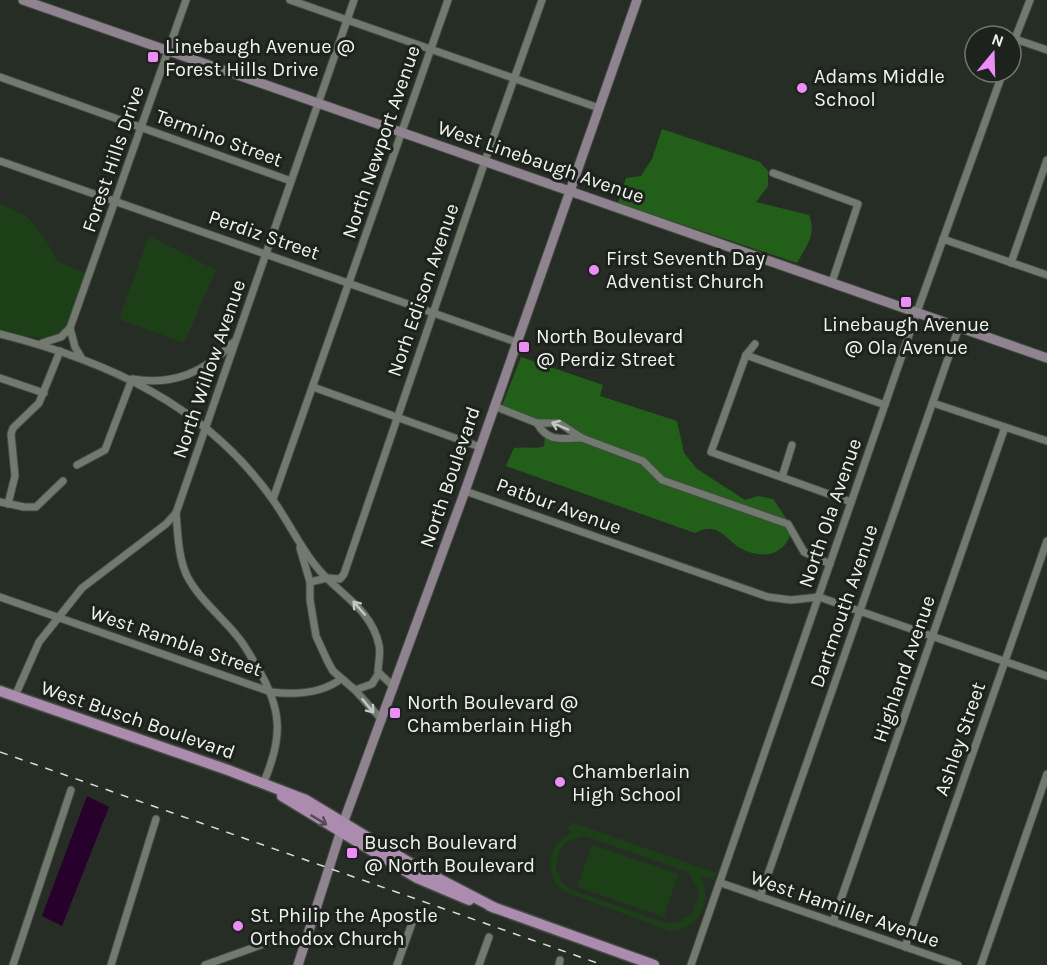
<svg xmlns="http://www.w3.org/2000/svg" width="1047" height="965" viewBox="0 0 1047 965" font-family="Karla,sans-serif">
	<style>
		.green { fill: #1c3f17; fill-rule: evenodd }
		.forest { fill: #226019 }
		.water { fill: #27002c }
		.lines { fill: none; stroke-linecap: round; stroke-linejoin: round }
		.street-casing { stroke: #454b44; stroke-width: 9 }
		.secondary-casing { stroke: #454b44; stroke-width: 11 }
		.primary-casing { stroke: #454b44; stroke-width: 13 }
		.street { stroke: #727a70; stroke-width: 7 }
		.secondary { stroke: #8f838f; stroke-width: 9 }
		.primary { stroke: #ac8cae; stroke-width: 10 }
		.rail { stroke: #d9ded8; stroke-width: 1.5; stroke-dasharray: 8 8; stroke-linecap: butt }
		.oneway { stroke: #c3c9c2 }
		.oneway2 { stroke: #564d56 }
		.poi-dot { fill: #ee8cf9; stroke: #1d231c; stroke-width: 2 }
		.labels { text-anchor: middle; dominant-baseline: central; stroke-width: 6; stroke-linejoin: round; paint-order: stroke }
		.poi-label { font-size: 20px; fill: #eff4ee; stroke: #1d231c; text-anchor: start }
		.street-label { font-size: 20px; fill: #eff4ee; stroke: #1d231c }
	</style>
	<rect width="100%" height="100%" fill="#262d25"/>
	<g class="green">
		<path d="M0,204l26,12 18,21 13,24 33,14 -20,53c-27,15 -41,9 -70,3z"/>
		<polygon points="149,236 216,270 184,343 119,319"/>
		<path d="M571,822l145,51 -2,7 -13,-4c12,26 -1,53 -31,55l-107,-40c-21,-19 -15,-49 11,-59l-6,-3zM585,836l103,36 11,19 -6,21 -14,10 -14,1 -90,-32 -12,-7 -7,-16 3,-17 9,-10z"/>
		<polygon points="592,845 678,874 664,917 577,887"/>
	</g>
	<g class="forest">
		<path d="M662,129l98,33 8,9v15l-12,16 53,13c8,20 -3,31 -12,48l-179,-60 8,-25 15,-2 11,-17z"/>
		<polygon points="521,357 603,385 600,396 677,421 684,453 697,469 745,500 758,496 773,499 788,521 664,477 644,458 583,434 561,420 537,419 502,406"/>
		<path d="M545,438l10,5 28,-1 58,22 20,19 125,44 4,8c-7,22 -31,24 -50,13 -16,-10 -22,-27 -45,-15l-189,-67 8,-18c10,-2 21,2 30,-2z"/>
	</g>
	<polygon class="water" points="87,796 109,807 62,926 42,916"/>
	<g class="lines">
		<defs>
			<g id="street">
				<polyline points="290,0 599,108"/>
				<polyline points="1015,39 1047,50"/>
				<polyline points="1011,49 1030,0"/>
				<polyline points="0,77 291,181"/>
				<polyline points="0,161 516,342"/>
				<polyline points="773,173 858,204 832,282"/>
				<polyline points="943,239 1047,275"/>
				<polyline points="1011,263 1047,160"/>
				<polyline points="70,328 75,347 81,357"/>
				<path d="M0,334c108,27 207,72 273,166 15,21 26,45 42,65 21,28 56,42 64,80 2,8 -1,19 -1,27l16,15"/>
				<polyline points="42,343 61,337 70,328 186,0"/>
				<polyline points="746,355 755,344"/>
				<polyline points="0,378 44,393"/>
				<polyline points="313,387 480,447"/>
				<polyline points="933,403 1047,441"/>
				<polyline points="494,406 537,423 559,423 582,438 643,461 662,480 788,524 804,552 830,564"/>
				<path d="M537,423c11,20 25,15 45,15"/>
				<path d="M77,465l28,-15 27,-71c42,7 73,-7 102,-37"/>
				<polyline points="782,477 792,445"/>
				<polyline points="465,491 768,597 791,600 819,597 1047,676"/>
				<polyline points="273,499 448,0"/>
				<polyline points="0,502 24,507 36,507 63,481"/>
				<polyline points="851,502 711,452 746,355 885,405"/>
				<polyline points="8,504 15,476 11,434 13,428 39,403 60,351"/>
				<path d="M176,513c2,21 2,44 11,63 12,23 34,40 50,60 8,9 14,21 20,31 26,43 26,71 6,117"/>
				<polyline points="300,548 310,582 310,600 316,636 327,660 333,671 355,690 382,720"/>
				<polyline points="310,582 327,578 340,579 344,574 485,161 542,0"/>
				<path d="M0,597l271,95c25,3 50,2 70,-13"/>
				<polyline points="355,690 372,684 379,673"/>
				<polyline points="15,696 39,642 82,588 166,524 176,513 354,0"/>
				<polyline points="721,883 958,965"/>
				<polyline points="760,897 959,327"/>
				<polyline points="833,922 1005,427"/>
				<polyline points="905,947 1047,541"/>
				<polyline points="13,965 71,790"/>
				<polyline points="111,965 156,819"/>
				<polyline points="205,965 269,942"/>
				<polyline points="397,965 416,912"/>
				<polyline points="479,965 489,937"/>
				<polyline points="559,965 560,960"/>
				<polyline points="691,965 917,312 1003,72"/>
				<polyline points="981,965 1047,774"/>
			</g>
			<g id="secondary">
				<polyline points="23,0 1047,358"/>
				<polyline points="298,965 345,818 465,491 637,0"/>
			</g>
			<g id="primary">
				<polyline points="0,691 228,770 306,800 420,869 495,908"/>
				<polyline points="282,796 417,878 469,900"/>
				<polyline points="490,906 654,965"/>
			</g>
		</defs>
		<use href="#street" class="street-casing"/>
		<use href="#secondary" class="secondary-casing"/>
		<use href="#primary" class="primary-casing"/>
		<use href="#street" class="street"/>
		<use href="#secondary" class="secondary"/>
		<use href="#primary" class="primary"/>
		<polyline class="rail" points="0,752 603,965"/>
	</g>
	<defs><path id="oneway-shaft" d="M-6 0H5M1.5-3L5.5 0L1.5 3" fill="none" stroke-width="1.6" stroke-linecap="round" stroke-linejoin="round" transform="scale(1.5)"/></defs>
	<g class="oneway">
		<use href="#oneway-shaft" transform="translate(560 426) rotate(-157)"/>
		<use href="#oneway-shaft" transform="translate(359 608) rotate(-131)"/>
		<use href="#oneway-shaft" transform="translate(368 706) rotate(51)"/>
	</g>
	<use class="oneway2" href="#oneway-shaft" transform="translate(319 820) rotate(31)"/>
	<g class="poi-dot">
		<rect x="147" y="51" width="12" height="12" rx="3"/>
		<circle cx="802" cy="88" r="6"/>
		<circle cx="594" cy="270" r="6"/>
		<rect x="900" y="296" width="12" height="12" rx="3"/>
		<rect x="518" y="341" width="12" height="12" rx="3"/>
		<rect x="389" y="707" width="12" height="12" rx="3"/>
		<circle cx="560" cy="782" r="6"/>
		<rect x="346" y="847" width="12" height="12" rx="3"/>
		<circle cx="238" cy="926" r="6"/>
	</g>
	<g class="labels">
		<g class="poi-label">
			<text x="165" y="46">Linebaugh Avenue @<tspan x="165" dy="23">Forest Hills Drive</tspan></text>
			<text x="814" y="76">Adams Middle<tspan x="814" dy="23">School</tspan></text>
			<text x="606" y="258">First Seventh Day<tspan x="606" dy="23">Adventist Church</tspan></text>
			<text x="906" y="324" text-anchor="middle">Linebaugh Avenue<tspan x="906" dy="23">@ Ola Avenue</tspan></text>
			<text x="536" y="336">North Boulevard<tspan x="536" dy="23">@ Perdiz Street</tspan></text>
			<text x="407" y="702">North Boulevard @<tspan x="407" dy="23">Chamberlain High</tspan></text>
			<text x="572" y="771">Chamberlain<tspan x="572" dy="23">High School</tspan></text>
			<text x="364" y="842">Busch Boulevard<tspan x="364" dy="23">@ North Boulevard</tspan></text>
			<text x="250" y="915">St. Philip the Apostle<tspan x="250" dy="23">Orthodox Church</tspan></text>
		</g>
		<g class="street-label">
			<text transform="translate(219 138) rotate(20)">Termino Street</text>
			<text transform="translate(381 142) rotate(-71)">North Newport Avenue</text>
			<text transform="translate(113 159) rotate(-71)">Forest Hills Drive</text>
			<text transform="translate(541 162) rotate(19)">West Linebaugh Avenue</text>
			<text transform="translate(264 235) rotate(19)">Perdiz Street</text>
			<text transform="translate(423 290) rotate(-71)">Norh Edison Avenue</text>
			<text transform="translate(209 369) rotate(-71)">North Willow Avenue</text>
			<text transform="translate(450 477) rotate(-71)">North Boulevard</text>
			<text transform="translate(559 506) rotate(20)">Patbur Avenue</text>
			<text transform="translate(830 513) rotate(-71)">North Ola Avenue</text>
			<text transform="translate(844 606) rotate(-71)">Dartmouth Avenue</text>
			<text transform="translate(176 641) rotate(19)">West Rambla Street</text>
			<text transform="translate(904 669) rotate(-71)">Highland Avenue</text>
			<text transform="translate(138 720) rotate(19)">West Busch Boulevard</text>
			<text transform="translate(960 739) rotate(-71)">Ashley Street</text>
			<text transform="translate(845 909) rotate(19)">West Hamiller Avenue</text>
		</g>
	</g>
	<g transform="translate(993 54) rotate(19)"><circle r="28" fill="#1d231c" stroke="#717770" stroke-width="1.5"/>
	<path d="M0-4.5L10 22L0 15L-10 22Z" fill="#ee8cf9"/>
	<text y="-9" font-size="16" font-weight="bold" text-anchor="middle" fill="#eff4ee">N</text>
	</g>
</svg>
